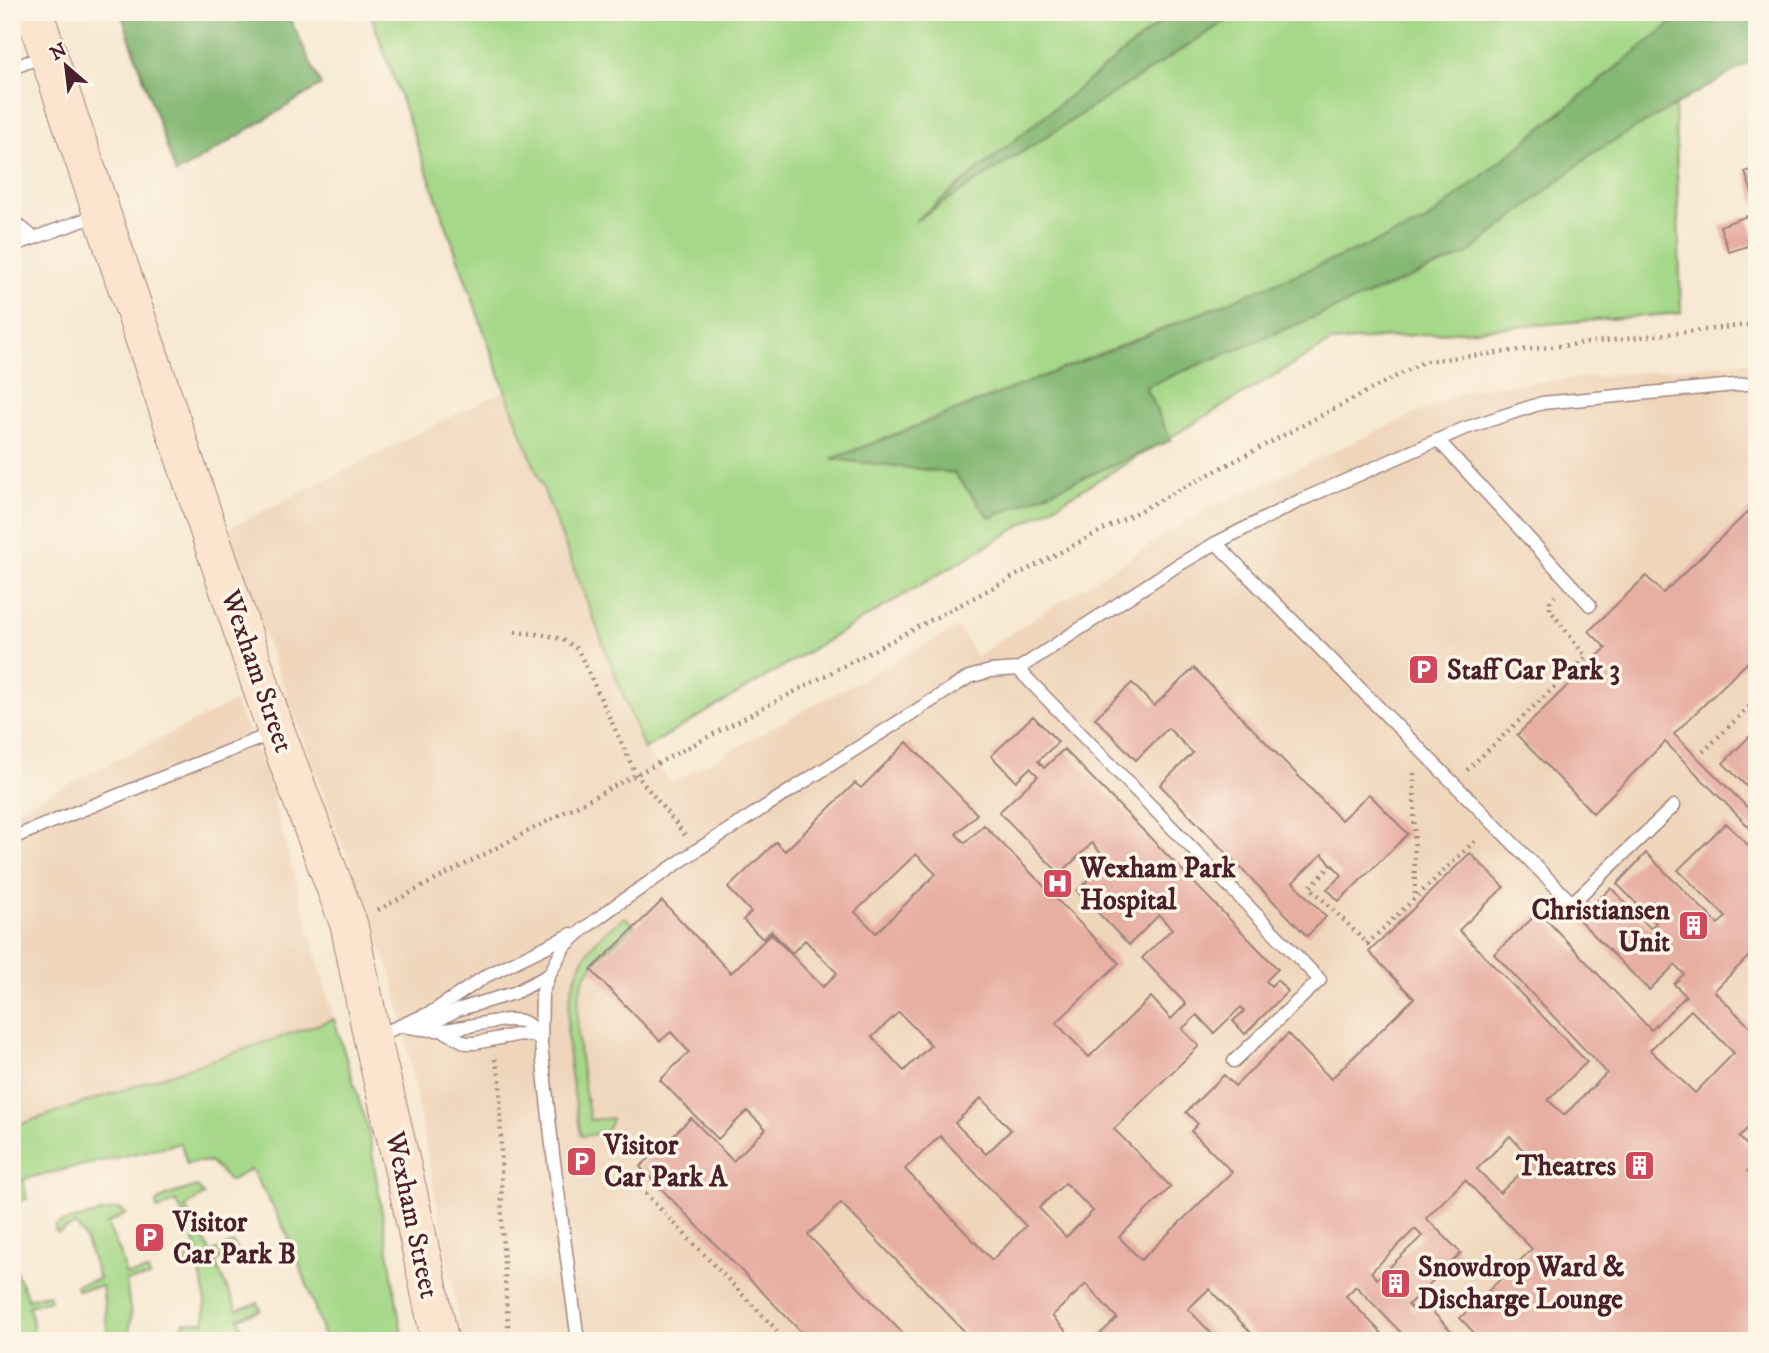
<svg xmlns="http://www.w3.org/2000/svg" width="1769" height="1353" viewBox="0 0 1769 1353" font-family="'IM FELL DW Pica',serif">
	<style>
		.built { fill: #efd6bb }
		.green { fill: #a5d888; stroke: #787c5a; stroke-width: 2 }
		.forest { fill: #84b874; stroke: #676c50; stroke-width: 2 }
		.building { fill: #e7aea2; fill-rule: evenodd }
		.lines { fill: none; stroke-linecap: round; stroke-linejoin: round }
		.lane-casing { stroke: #a0847f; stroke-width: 15 }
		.secondary-casing { stroke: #a0847f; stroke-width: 39 }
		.path { stroke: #a0847f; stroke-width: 4.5; stroke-dasharray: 2 5; stroke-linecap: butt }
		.lane { stroke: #fff; stroke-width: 12 }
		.secondary { stroke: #fbe5cf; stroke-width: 37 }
		.labels { text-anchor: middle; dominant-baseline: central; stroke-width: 7; stroke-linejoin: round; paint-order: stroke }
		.poi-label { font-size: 28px; font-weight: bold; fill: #4a1f2b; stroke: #fcf5e5; text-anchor: start }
		.street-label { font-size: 28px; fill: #4a1f2b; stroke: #fcf5e5 }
	</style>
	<rect width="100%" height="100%" fill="#fcf5e5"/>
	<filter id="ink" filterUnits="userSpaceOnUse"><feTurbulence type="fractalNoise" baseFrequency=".0143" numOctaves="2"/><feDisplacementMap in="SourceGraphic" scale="14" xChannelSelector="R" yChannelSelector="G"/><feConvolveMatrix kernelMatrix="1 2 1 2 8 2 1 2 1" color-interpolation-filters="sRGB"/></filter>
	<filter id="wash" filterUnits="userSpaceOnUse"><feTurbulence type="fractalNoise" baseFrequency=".00686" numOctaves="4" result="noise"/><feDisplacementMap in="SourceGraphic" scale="28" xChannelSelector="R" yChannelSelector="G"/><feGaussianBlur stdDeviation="1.57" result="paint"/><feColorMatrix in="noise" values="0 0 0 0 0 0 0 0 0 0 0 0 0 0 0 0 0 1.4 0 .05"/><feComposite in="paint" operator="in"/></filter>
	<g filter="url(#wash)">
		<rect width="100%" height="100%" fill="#f7e9d3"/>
		<g class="built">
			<polygon points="1757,361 1757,1341 463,1341 395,985 225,530 505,390 644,749 671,783 958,627 976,656 1200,513 1469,389"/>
			<polygon points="234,702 264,765 334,1019 12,1127 12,810 22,807"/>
		</g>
		<g class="green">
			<polygon points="370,12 1746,12 1673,36 1681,313 1331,342 644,749 505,390"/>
			<path d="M625,917l9,8c-14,14 -40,34 -49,51 -17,32 -1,109 5,144l22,-2c-2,17 -17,16 -31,18 -9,-61 -29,-131 8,-186 8,-13 24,-24 36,-33z"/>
			<path d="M334,1019l35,114 34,208h-78c-12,-41 -25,-81 -44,-119 -9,-18 -20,-35 -30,-53l-21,12 -20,-19h-14l-9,2 -6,-21 -158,36 4,20 -15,4v-76z"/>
			<path d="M197,1186l7,9 -19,12 26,46 22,-10 4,7 -22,12 22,48 21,-7 3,7 -22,8 6,23h-41v-12l-22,-1 2,-6h21v-29l-7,-29 -20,3 -1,-6 21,-4c-3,-19 -12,-39 -22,-56l-18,9 -2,-5 1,-3 9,-6z"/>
			<polygon points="117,1209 121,1209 126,1214 107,1224 120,1252 126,1275 148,1271 150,1277 126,1281 131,1316 129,1337 152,1339 151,1341 106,1341 107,1327 102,1286 77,1290 76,1285 99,1279 86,1241 76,1224 58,1233 55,1230 56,1226 61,1223"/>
			<polygon points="12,1263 28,1299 48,1294 50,1300 29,1306 33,1325 34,1341 12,1341"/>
		</g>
		<g class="forest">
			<polygon points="121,12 287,12 321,85 176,174"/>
			<polygon points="1173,12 1240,12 915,221"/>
			<polygon points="1685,12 1757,12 1757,58 1593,153 1468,254 1145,387 1171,440 990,518 954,473 832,459 1115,348 1425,222"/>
		</g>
		<g id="blocks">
			<g class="building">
				<polygon points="1757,168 1757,205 1756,205 1745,172"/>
				<polygon points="1747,216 1757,243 1729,252 1720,226"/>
				<polygon points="1752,508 1757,513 1757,653 1674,734 1757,817 1757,835 1665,742 1593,813 1517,735 1606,648 1589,631 1646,576 1663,593"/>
				<polygon points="1194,668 1341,820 1369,794 1408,834 1339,901 1327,889 1342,875 1322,854 1293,882 1326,917 1307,936 1160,785 1193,753 1168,728 1136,760 1095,718 1132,683 1154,706"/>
				<path d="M1033,716l25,26 -20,19 6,7 20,-19 214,220 -12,12 5,5 6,-6 11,11 -43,43 -12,-13 11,-10 -3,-4 -27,26 -17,-18 -15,14 17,17 -85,83 57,58 -52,50 22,23 91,-88 -41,-41 7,-7 -12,-12 38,-37 11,11 53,-52 43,45 83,-81 -45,-46 101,-99 34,34 -45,43 128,132 -39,38 16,15 43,-42 -113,-119 45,-42 112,118 35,-34 -12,-12 10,-10 -9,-9 -26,25 -71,-71 33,-31 39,40 6,-5 -39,-39 29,-31 72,71 8,-7 -48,-47 48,-47 31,31v94l-43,43 40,40 3,-3v91l-18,18 18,19v5l-10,10 10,11v159h-275l-22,-23 72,-69 -67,-69 -39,38 35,35 -53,52 7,7 9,-9 37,38h-52l-53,-55 -10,10 43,45h-130l-50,-52 -21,20 31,32h-126l24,-23 -31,-34 -34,32 23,25h-109l4,-4 -129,-134 -33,32 102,106h-100l-170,-174 51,-49 42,43 33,-32 -19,-18 -29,28 -58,-59 29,-28 -18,-20 -11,9 -69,-71 71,-69 69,72 40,-39 52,53 14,-14 -32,-33 -13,13 -21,-22 -8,8 -20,-19 8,-8 -23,-24 48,-46 9,9 70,-68 6,5 46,-46 70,72 -21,20 9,9 19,-18 135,138 -63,60 33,34 62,-60 20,22 15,-15 -44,-46 30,-29 -13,-14 -30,30 -52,-54 31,-30 -16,-18 -32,31 -61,-62 39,-36 -8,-8 -14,13 -25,-25zM916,854l20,20 -60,59 -21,-21zM1691,1010l43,43 -39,40 -45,-43zM899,1012l32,33 -27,26 -32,-34zM981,1098l30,32 -25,24 -31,-31zM940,1136l86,90 -34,34 -87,-91zM1510,1136l23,25 -33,32 -23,-24zM1065,1183l28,28 -27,26 -27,-29zM1415,1229l7,7 -45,43 -6,-7z"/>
				<polygon points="1757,729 1757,797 1723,763"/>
			</g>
		</g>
	</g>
	<g filter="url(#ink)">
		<use href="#blocks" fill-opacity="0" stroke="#a0847f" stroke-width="2"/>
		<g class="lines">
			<defs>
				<g id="lane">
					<polyline points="12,68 44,56"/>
					<polyline points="12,220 34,238"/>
					<polyline points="12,246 98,215"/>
					<polyline points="1438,440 1590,605"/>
					<polyline points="1216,543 1572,903 1674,806"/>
					<polyline points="1018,669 1175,567 1216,543 1301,500 1463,429 1542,403 1757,383"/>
					<polyline points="12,838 273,733"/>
					<path d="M403,1026c13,2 26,5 39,4 21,-1 64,-15 82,-8 8,3 13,13 17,21"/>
					<polyline points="424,1028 457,1010 514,993 549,975"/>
					<polyline points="442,1030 466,1043 475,1043 521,1034 538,1036"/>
					<polyline points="374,1037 432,1012 486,976 572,934"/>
					<polyline points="578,1341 553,1154 541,1044 542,994 549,975 564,947 585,928 616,905 697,850 969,677 990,671 1018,669 1320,980 1234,1061"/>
				</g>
				<polyline id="secondary" points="34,12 276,731 349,925 372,1037 409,1195 440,1341"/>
			</defs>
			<use href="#lane" class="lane-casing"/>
			<use href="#secondary" class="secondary-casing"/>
			<g class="path">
				<path d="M515,632c24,3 44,1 63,18l58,124 49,61"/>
				<polyline points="1703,752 1757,699"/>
				<polyline points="1467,770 1586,657 1550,610 1550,602 1555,596"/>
				<polyline points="1414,773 1415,897"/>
				<polyline points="1332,865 1310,887 1372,948"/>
				<polyline points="378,910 1425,361 1757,324"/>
				<polyline points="1367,944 1478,838"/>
				<polyline points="495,1059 500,1081 502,1231 509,1341"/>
				<polyline points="621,1168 787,1341"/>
			</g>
			<use href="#lane" class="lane"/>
			<use href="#secondary" class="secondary"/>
		</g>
	</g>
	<defs>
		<symbol id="parking-square" viewBox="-11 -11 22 22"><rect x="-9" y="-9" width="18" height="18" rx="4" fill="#d1495b" stroke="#fcf5e5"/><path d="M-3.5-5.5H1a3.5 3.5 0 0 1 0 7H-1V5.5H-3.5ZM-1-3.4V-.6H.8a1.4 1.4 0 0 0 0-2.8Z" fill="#fff"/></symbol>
		<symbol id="hospital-square" viewBox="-11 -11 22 22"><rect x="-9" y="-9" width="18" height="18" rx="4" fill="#d1495b" stroke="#fcf5e5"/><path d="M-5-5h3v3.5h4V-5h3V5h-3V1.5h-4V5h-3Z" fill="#fff"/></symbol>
		<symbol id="building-square" viewBox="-11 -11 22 22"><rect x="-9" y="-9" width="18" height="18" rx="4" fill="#d1495b" stroke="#fcf5e5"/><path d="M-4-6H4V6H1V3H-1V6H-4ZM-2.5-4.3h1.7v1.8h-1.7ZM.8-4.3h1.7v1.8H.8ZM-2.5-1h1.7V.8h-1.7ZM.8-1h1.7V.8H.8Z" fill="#fff"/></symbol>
	</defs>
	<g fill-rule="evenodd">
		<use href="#parking-square" x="1406" y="652" width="35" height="35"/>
		<use href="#hospital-square" x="1040" y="866" width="35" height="35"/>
		<use href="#building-square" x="1676" y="908" width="35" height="35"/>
		<use href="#parking-square" x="564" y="1144" width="35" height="35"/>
		<use href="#building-square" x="1622" y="1148" width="35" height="35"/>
		<use href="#parking-square" x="132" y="1220" width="35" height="35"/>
		<use href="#building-square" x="1378" y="1266" width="35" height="35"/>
	</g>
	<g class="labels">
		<g class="poi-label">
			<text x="1447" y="670">Staff Car Park 3</text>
			<text x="1080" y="868">Wexham Park<tspan x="1080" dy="32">Hospital</tspan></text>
			<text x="1670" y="910" text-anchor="end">Christiansen<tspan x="1670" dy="32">Unit</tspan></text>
			<text x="604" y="1145">Visitor<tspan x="604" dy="32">Car Park A</tspan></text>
			<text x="1616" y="1166" text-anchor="end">Theatres</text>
			<text x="173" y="1222">Visitor<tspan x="173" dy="32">Car Park B</tspan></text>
			<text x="1418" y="1267">Snowdrop Ward &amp;<tspan x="1418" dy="32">Discharge Lounge</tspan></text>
		</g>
		<g class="street-label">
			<text transform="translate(257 671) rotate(71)">Wexham Street</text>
			<text transform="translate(412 1215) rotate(78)">Wexham Street</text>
		</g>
	</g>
	<rect width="1769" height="1353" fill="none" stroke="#fcf5e5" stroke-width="42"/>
	<g transform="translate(66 66) rotate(332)" stroke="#fcf5e5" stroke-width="5" paint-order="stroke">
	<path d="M0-5L12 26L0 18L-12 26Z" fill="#4a1f2b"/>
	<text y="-10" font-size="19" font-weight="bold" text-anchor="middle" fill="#4a1f2b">N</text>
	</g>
</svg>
